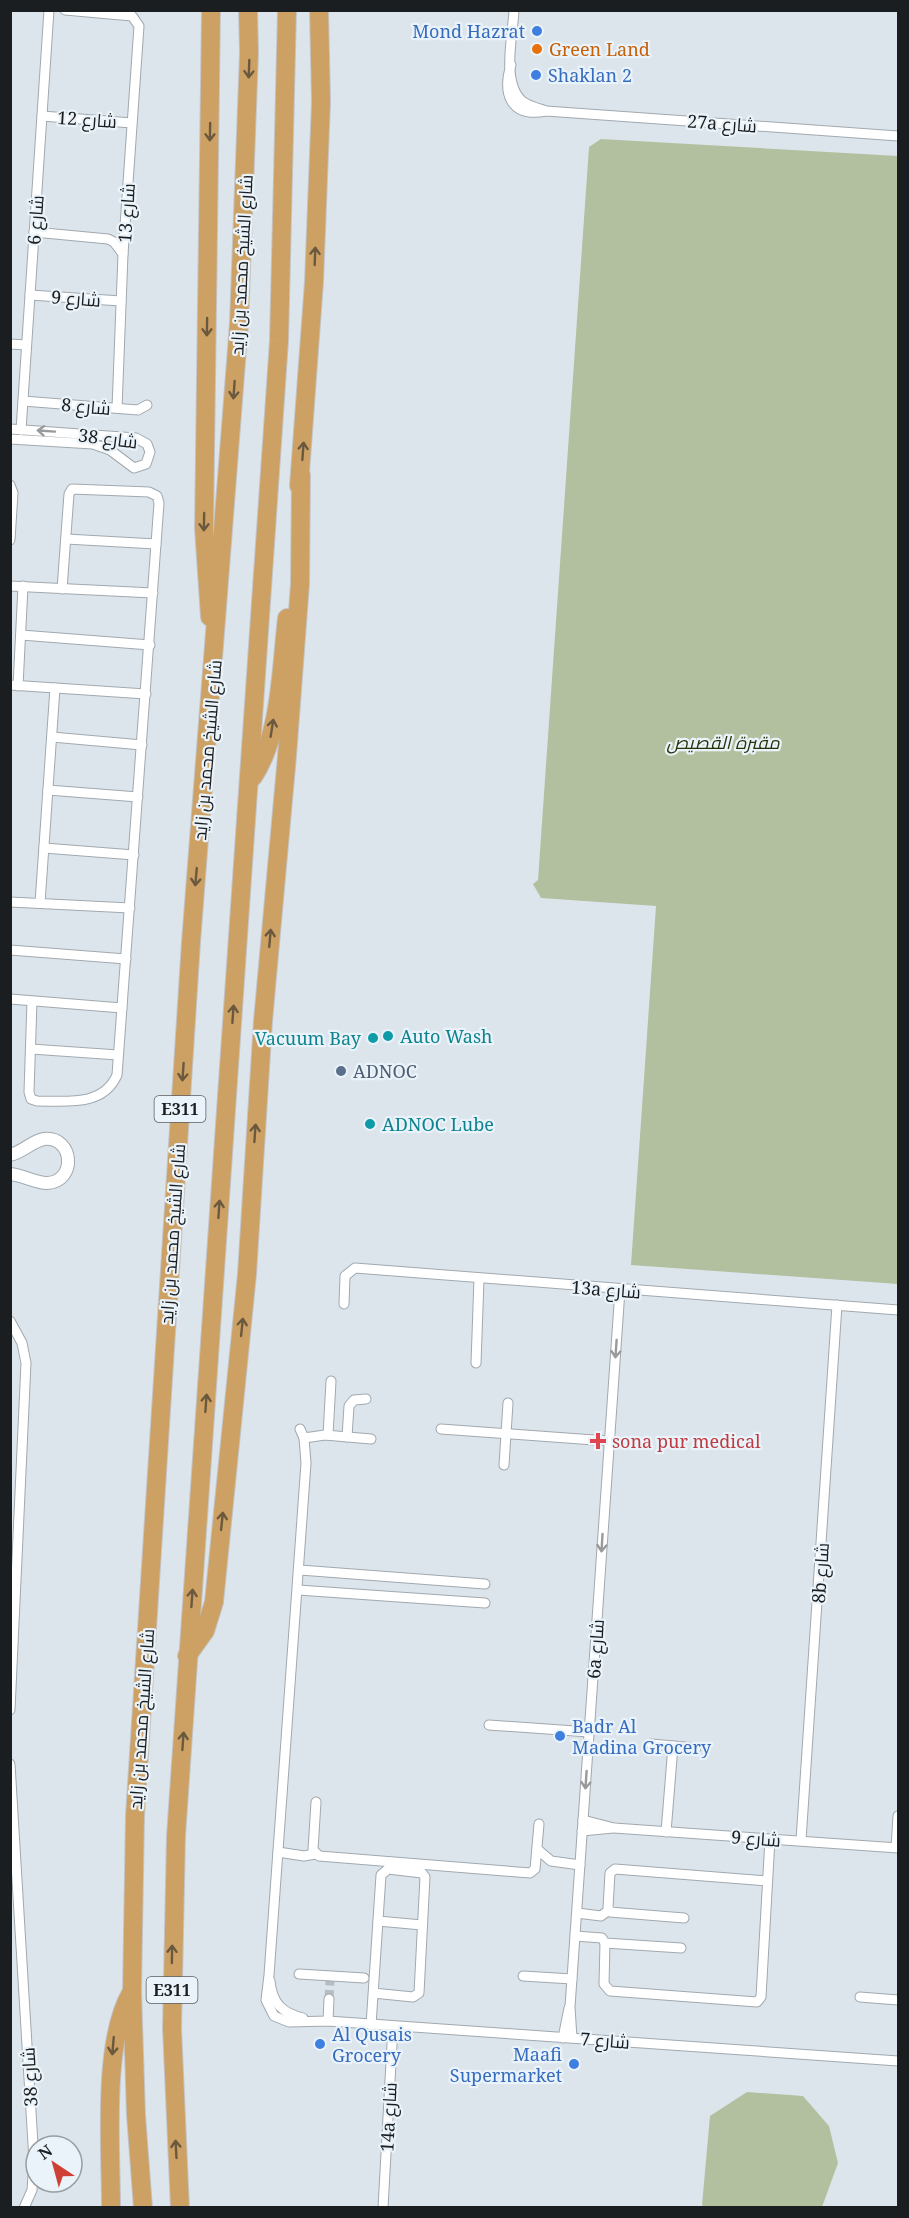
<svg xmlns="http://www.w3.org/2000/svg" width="909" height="2218" viewBox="0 0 909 2218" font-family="'Noto Serif',Cairo,serif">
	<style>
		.green { fill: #b3c09f }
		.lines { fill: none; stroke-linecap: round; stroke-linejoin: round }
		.minor-tunnel { stroke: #b6bdc3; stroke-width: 9; stroke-dasharray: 9 4.5; stroke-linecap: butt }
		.minor-casing { stroke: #a1a9af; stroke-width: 11 }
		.tertiary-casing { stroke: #a1a9af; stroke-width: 14 }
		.motorway-casing { stroke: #c4c4c5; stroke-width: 20 }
		.minor { stroke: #fff; stroke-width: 9 }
		.tertiary { stroke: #fff; stroke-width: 12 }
		.motorway { stroke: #cda164; stroke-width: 18 }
		.oneway { stroke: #6b593f }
		.oneway2 { stroke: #989a9b }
		.shop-dot { fill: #3f7fe0; stroke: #eaf3f9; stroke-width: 2 }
		.food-dot { fill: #e8710a; stroke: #eaf3f9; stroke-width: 2 }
		.culture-dot { fill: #0f9aa8; stroke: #eaf3f9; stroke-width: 2 }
		.service-dot { fill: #5c6f8a; stroke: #eaf3f9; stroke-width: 2 }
		.health-dot { fill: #e0444e; stroke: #eaf3f9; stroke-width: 2 }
		.labels { text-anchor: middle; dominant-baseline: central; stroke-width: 4.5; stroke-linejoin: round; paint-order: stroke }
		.shield { fill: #eaf3f9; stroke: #595e61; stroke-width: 1.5 }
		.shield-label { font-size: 16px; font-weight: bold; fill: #1b1e20 }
		.shop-label { font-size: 18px; fill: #366cbe; stroke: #eaf3f9; text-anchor: start }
		.food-label { font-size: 18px; fill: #c56008; stroke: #eaf3f9; text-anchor: start }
		.street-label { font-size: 18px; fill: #1b1e20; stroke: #eaf3f9 }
		.park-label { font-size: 18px; font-style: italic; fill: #26330a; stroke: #eaf3f9 }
		.culture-label { font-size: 18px; fill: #0d838f; stroke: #eaf3f9; text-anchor: start }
		.service-label { font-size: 18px; fill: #4e5e75; stroke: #eaf3f9; text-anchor: start }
		.health-label { font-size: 18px; fill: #be3a42; stroke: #eaf3f9; text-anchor: start }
	</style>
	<rect width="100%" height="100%" fill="#dde5ec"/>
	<g class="green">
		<polygon points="601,139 898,156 898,1284 631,1265 656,906 541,898 533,884 538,880 589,147"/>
		<polygon points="747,2092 803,2096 829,2126 838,2163 822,2207 706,2208 702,2205 710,2116"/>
	</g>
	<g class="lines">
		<polyline class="minor-tunnel" points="329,1999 330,1981"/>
		<defs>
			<g id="minor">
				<polyline points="65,10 132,16 139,26 123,254 117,408"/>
				<path d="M514,10c-1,25 -13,72 8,91 6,5 15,7 22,9"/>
				<path d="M511,65c-9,29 0,53 35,46l352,25"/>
				<polyline points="42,116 132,123"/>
				<polyline points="34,232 108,239 114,242 123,254"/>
				<polyline points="30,295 121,301"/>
				<polyline points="10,344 26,345"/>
				<polyline points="23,401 138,410 147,405"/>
				<polyline points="10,429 136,438 147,444 150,452 146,464 134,468 110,450 93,444 10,439"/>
				<polyline points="21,430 49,10"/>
				<polyline points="10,485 13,493 10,540"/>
				<polyline points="66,539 156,544"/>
				<polyline points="10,586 153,593"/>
				<polyline points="21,635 150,645"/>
				<polyline points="10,685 146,694"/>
				<polyline points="18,686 23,586"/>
				<polyline points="52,737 142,745"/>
				<polyline points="48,790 138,797"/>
				<polyline points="44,848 134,855"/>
				<polyline points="10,902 130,908"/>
				<polyline points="40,903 55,688"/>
				<polyline points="10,950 126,959"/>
				<polyline points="10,999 122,1008"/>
				<path d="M32,1001l-3,91 2,7 6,2c29,0 66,6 80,-26l42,-572 -2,-7 -8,-4 -77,-3 -3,5 -7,95"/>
				<polyline points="31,1049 118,1055"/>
				<polyline points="344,1304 345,1276 355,1268 898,1310"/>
				<polyline points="10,1321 22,1343 26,1363 10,1710"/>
				<polyline points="476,1363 479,1279"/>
				<polyline points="300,1429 304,1438 306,1463 269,1975 266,2000 274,2016 289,2022 328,2021 898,2061"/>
				<polyline points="441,1429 608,1441"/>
				<polyline points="328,1435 331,1381"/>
				<polyline points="347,1437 349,1406 354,1400 366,1399"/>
				<polyline points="304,1438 325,1435 371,1439"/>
				<polyline points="504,1465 508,1403"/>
				<polyline points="300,1570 485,1584"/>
				<polyline points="298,1590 485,1603"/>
				<polyline points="489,1725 589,1732"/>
				<polyline points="651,1744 696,1748"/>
				<polyline points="10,1764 34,2161 32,2190 24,2208"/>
				<polyline points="316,1802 313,1850 319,1856 530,1873 535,1869 539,1824"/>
				<polyline points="583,1820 614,1828 898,1848"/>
				<polyline points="582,1831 613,1828"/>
				<polyline points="666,1832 673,1746"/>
				<polyline points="801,1840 837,1305"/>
				<polyline points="896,1847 898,1816"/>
				<polyline points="537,1849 551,1861 580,1865"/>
				<polyline points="278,1852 304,1856 315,1854"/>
				<polyline points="577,1913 601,1916 609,1910"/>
				<polyline points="684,1918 610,1912 608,1908 610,1873 615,1869 767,1881"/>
				<polyline points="378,1921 422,1925"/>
				<polyline points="575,1936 602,1938 605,1943 681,1948"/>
				<polyline points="605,1943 604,1984 610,1991 757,2002 761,1997 770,1839"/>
				<polyline points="299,1974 364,1978"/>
				<polyline points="523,1976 572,1979"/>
				<path d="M270,1981c2,22 12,32 33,37"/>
				<polyline points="860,1997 898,2000"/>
				<polyline points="328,2021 329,1999"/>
				<polyline points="371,2025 381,1875 388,1869 422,1873 425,1877 419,1993 413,1997 373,1993"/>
				<polyline points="563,2038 569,2008"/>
				<polyline points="572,2038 570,2007 620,1290"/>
				<polyline points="383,2208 393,2026"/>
			</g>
			<path id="tertiary" d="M10,1155c13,-3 22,-14 34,-16 30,-3 33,43 3,44 -12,0 -24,-8 -37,-9"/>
			<g id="motorway">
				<polyline points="299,486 314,282 321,102 319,10"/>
				<polyline points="210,617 204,528 211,10"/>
				<path d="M253,777c28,-42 28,-109 34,-159"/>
				<polyline points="187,1656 205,1631 214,1602 247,1274 263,1021 287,756 300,584 301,475"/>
				<path d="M111,2208c0,-60 -9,-165 20,-215"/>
				<polyline points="143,2208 136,2115 132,1991 135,1816 191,942 239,323 249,53 248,10"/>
				<polyline points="180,2208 172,2028 176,1836 279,341 287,10"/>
			</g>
		</defs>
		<use href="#minor" class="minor-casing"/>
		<use href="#tertiary" class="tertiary-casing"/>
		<use href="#motorway" class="motorway-casing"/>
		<use href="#minor" class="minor"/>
		<use href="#tertiary" class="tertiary"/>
		<use href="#motorway" class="motorway"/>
	</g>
	<defs><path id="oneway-shaft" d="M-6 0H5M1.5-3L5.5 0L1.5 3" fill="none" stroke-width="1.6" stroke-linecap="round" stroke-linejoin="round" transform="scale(1.5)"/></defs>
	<g class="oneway">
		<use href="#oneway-shaft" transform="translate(249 69) rotate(92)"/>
		<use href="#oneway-shaft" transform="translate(210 132) rotate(91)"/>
		<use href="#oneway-shaft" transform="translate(315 256) rotate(-88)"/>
		<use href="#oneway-shaft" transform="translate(207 327) rotate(91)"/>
		<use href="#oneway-shaft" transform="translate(234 390) rotate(94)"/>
		<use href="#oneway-shaft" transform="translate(303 451) rotate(-86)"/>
		<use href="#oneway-shaft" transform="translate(204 522) rotate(91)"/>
		<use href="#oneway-shaft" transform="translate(272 728) rotate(-81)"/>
		<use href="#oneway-shaft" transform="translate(196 877) rotate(95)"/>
		<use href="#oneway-shaft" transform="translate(270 938) rotate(-85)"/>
		<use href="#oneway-shaft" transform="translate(233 1014) rotate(-86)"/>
		<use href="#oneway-shaft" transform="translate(183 1072) rotate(94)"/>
		<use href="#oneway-shaft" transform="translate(255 1133) rotate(-86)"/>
		<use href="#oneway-shaft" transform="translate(219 1209) rotate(-86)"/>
		<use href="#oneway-shaft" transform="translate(242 1327) rotate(-84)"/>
		<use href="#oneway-shaft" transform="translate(206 1403) rotate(-86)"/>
		<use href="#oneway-shaft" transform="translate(222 1521) rotate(-84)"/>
		<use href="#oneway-shaft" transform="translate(192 1598) rotate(-86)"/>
		<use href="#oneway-shaft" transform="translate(183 1741) rotate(-86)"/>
		<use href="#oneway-shaft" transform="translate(172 1954) rotate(-89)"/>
		<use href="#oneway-shaft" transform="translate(113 2046) rotate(95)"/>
		<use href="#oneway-shaft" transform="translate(176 2149) rotate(-93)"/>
	</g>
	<g class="oneway2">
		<use href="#oneway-shaft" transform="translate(46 431) rotate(-176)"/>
		<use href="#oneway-shaft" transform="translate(616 1349) rotate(94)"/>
		<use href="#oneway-shaft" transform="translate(602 1543) rotate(93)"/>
		<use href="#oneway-shaft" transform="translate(586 1780) rotate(94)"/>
	</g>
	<g class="shop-dot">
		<circle cx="537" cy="31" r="6"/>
		<circle cx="536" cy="75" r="6"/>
		<circle cx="560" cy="1736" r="6"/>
		<circle cx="320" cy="2044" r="6"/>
		<circle cx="574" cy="2064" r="6"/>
	</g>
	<circle class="food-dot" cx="537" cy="49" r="6"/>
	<g class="culture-dot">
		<circle cx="388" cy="1036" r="6"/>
		<circle cx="373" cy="1038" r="6"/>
		<circle cx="370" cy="1124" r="6"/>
	</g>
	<circle class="service-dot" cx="341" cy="1071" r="6"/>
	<path class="health-dot" d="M595 1432h6v6h6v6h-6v6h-6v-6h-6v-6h6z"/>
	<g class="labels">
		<g class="shield">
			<rect x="154.5" y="1096" width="51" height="26" rx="4.5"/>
			<rect x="146.5" y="1977" width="51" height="26" rx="4.5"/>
		</g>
		<g class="shield-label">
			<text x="180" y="1109">E311</text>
			<text x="172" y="1990">E311</text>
		</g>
		<g class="shop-label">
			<text x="525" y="31" text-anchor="end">Mond Hazrat</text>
			<text x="548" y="75">Shaklan 2</text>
			<text x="572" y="1726">Badr Al<tspan x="572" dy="21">Madina Grocery</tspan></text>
			<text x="332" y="2034">Al Qusais<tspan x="332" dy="21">Grocery</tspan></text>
			<text x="562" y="2054" text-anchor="end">Maafi<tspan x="562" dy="21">Supermarket</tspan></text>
		</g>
		<g class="food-label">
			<text x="549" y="49">Green Land</text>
		</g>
		<g class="street-label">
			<text transform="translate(87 119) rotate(4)">شارع 12</text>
			<text transform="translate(722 123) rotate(4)">27a شارع</text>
			<text transform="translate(126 213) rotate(-86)">شارع 13</text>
			<text transform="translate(35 220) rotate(-86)">شارع 6</text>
			<text transform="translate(241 265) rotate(-87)">شارع الشيخ محمد بن زايد</text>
			<text transform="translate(76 298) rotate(4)">شارع 9</text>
			<text transform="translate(86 406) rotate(5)">شارع 8</text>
			<text transform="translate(108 438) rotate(7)">شارع 38</text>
			<text transform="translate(207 750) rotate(-85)">شارع الشيخ محمد بن زايد</text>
			<text transform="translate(172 1234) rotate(-86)">شارع الشيخ محمد بن زايد</text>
			<text transform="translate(606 1289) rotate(4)">13a شارع</text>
			<text transform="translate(820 1573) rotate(-86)">8b شارع</text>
			<text transform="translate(595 1649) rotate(-86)">6a شارع</text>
			<text transform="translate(141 1719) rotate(-86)">شارع الشيخ محمد بن زايد</text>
			<text transform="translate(756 1838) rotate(4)">شارع 9</text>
			<text transform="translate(605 2040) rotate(4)">شارع 7</text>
			<text transform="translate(29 2077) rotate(-93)">شارع 38</text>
			<text transform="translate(388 2117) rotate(-87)">14a شارع</text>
		</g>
		<g class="park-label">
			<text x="723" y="742">مقبرة القصيص</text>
		</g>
		<g class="culture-label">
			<text x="400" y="1036">Auto Wash</text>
			<text x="361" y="1038" text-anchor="end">Vacuum Bay</text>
			<text x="382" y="1124">ADNOC Lube</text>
		</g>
		<g class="service-label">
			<text x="353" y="1071">ADNOC</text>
		</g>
		<g class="health-label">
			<text x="612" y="1441">sona pur medical</text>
		</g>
	</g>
	<rect width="909" height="2218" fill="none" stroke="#1b1e20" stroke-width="24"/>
	<g transform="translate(54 2164) rotate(324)"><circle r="28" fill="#eaf3f9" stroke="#979ea2" stroke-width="1.5"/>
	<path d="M0-4.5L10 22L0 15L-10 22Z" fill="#ce4035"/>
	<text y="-9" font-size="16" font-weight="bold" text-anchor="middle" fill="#1b1e20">N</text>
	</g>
</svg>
